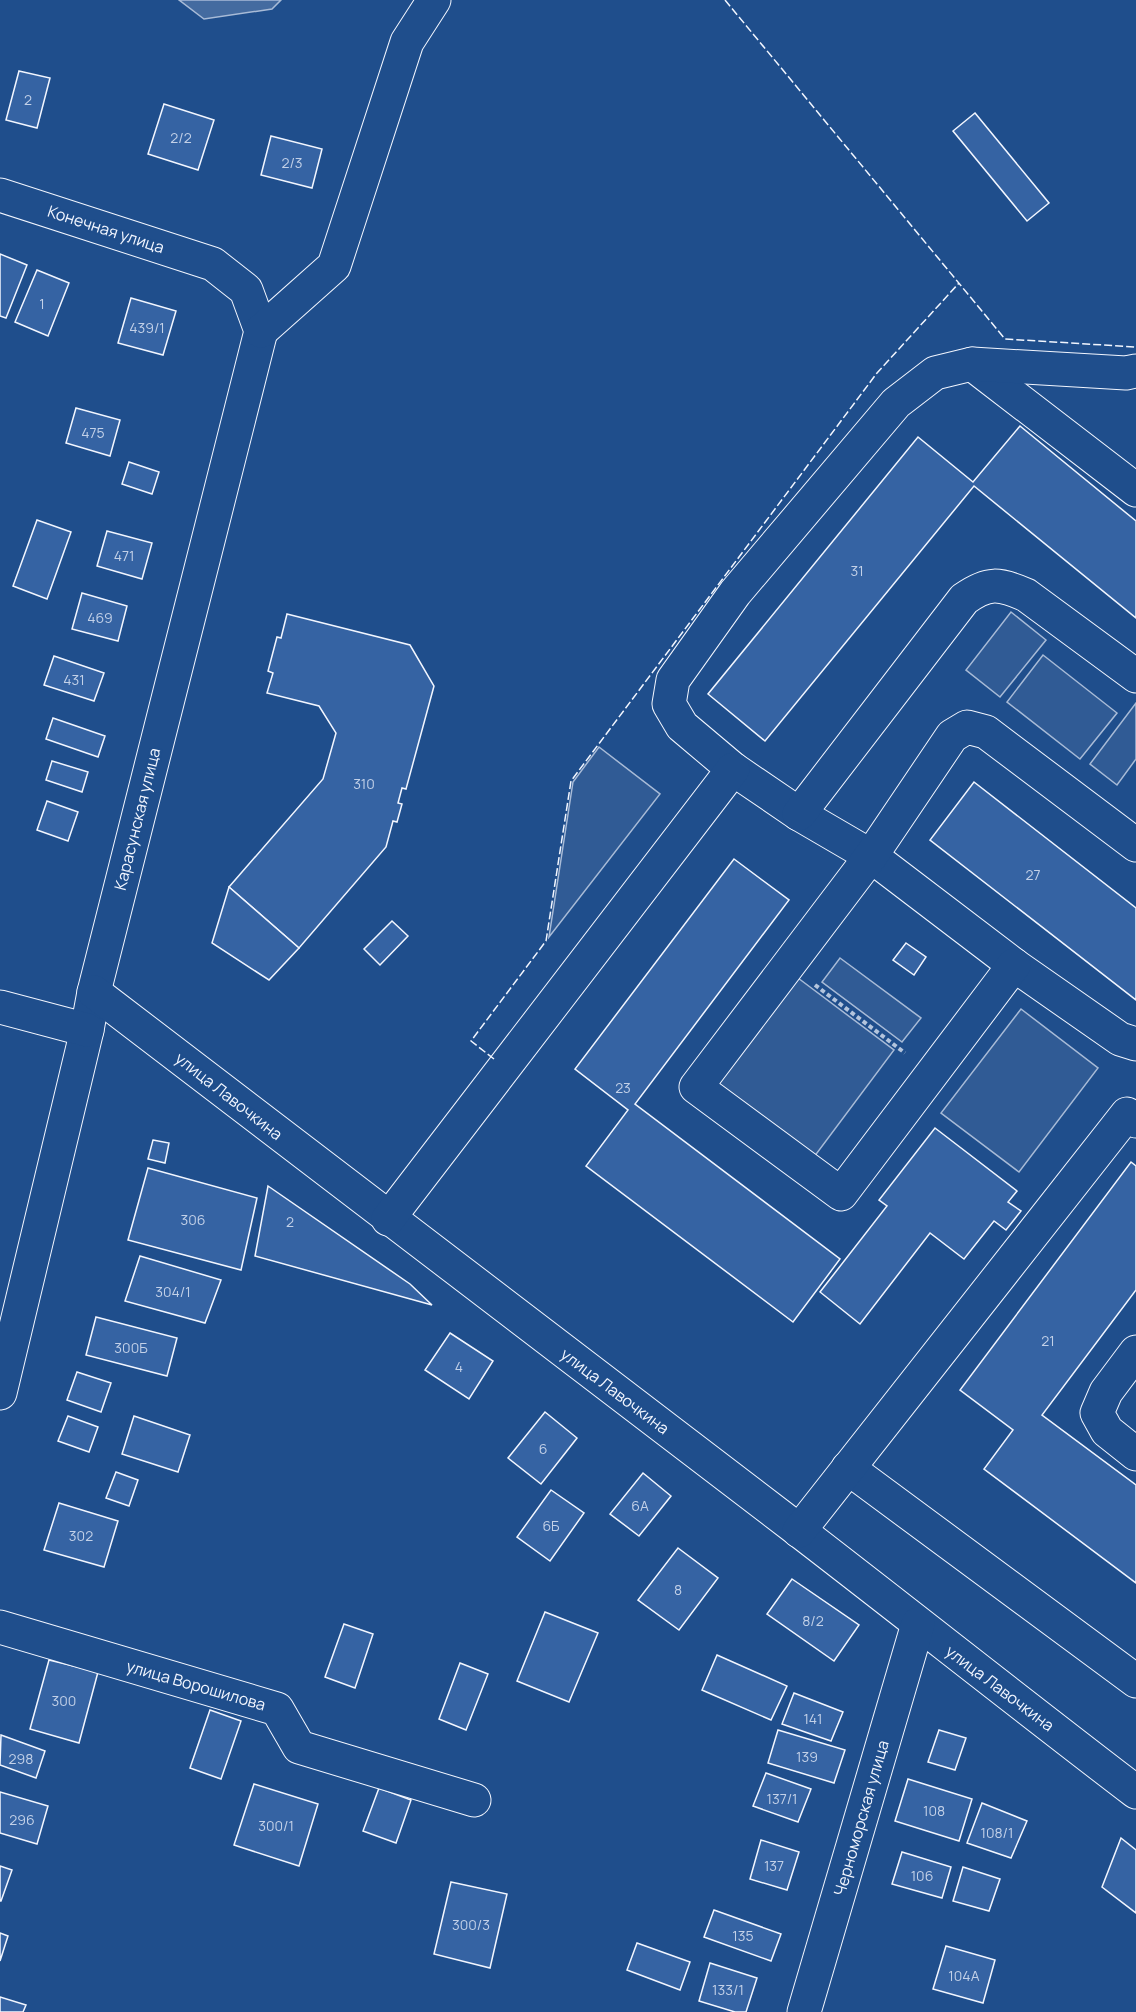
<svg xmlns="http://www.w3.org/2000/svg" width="1136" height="2012" viewBox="0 0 1136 2012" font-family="Manrope,sans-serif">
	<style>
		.green { fill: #305b95; stroke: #a8bbd7; stroke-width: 1.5 }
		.water { fill: #446ba0; stroke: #a8bbd7; stroke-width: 1.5 }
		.building { fill: #3563a3; stroke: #f2f6ff; stroke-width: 1.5 }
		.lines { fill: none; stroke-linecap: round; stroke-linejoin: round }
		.minor-casing { stroke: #f2f6ff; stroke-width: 35 }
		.path { stroke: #b3c4dc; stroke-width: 4; stroke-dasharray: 4.5 3; stroke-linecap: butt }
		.minor { stroke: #1f4e8c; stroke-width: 33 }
		.fence { stroke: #f2f6ff; stroke-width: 1.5; stroke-dasharray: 8 3; stroke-linecap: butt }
		.labels { text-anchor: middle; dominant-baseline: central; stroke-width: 4.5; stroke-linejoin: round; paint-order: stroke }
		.number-label { font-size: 14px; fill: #c3d1e8 }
		.street-label { font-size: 16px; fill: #f2f6ff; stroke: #1f4e8c }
	</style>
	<rect width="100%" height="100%" fill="#1f4e8c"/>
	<g class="green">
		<polygon points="1011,612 1046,640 1000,697 966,670"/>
		<polygon points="1043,655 1117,713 1080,759 1007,702"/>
		<polygon points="1136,703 1136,759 1117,785 1090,764"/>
		<polygon points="599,747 660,794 549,937 573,782"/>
		<polygon points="840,958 921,1018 902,1042 822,982"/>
		<polygon points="798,978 894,1050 814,1157 718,1084"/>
		<polygon points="1021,1009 1098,1068 1019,1172 941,1113"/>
	</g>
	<polygon class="water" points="179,0 281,0 272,9 204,19"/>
	<g class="building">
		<polygon points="19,71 50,78 37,128 6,120"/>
		<polygon points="164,104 214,120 198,170 148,154"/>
		<polygon points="975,113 1049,203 1027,221 953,131"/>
		<polygon points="271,136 322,149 312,188 261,175"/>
		<polygon points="0,254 27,265 6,318 0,316"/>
		<polygon points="37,270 69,283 48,336 15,322"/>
		<polygon points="131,298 176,311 163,355 118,343"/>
		<polygon points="76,408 120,420 110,456 66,443"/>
		<polygon points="1020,426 1136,521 1136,618 974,486 765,741 708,694 918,437 973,482"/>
		<polygon points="129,462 159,472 152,494 122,484"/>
		<polygon points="37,520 71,532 47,599 13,586"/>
		<polygon points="107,531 152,543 142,579 97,566"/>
		<polygon points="82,593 127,606 118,641 72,629"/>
		<polygon points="287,614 410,645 434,686 406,789 402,788 398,803 402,804 397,822 393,821 386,847 299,948 229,887 323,779 336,733 319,706 267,693 273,673 268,671 277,637 281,638"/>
		<polygon points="54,656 104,673 94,701 44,685"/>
		<polygon points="53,718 105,736 98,757 46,739"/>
		<polygon points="52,761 88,772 82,792 46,780"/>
		<polygon points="974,782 1136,908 1136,1000 930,840"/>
		<polygon points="47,801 78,812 68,841 37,830"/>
		<polygon points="734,859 789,900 635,1104 840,1259 793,1322 586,1166 628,1110 575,1069"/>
		<polygon points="229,887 299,948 269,980 212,943"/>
		<polygon points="392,921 408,936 380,965 364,949"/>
		<polygon points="906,943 926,957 914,975 893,960"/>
		<polygon points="935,1128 1017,1191 1008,1202 1021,1211 1006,1230 994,1221 964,1259 930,1233 860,1324 820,1292 887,1206 879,1200"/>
		<polygon points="153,1140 169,1143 165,1163 148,1159"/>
		<polygon points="1131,1162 1136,1166 1136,1290 1042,1415 1136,1485 1136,1583 984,1469 1013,1430 960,1390"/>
		<polygon points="148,1168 257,1198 241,1270 128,1240"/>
		<polygon points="268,1186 410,1284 432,1305 255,1256"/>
		<polygon points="140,1256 221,1280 205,1323 125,1301"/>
		<polygon points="96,1317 177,1338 167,1376 86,1355"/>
		<polygon points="450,1333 493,1361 469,1399 425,1370"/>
		<polygon points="77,1372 111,1383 101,1412 67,1400"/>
		<polygon points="545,1412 577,1438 541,1484 508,1458"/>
		<polygon points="68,1416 98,1427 89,1452 58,1441"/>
		<polygon points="134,1416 190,1435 178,1472 122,1454"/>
		<polygon points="116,1472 138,1480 129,1506 106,1498"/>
		<polygon points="643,1473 671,1496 639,1536 610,1514"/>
		<polygon points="551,1490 584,1513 550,1561 517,1537"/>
		<polygon points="59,1503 118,1521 104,1567 44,1550"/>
		<polygon points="678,1548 718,1578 679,1630 638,1600"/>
		<polygon points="792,1579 859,1625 834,1661 767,1614"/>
		<polygon points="545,1612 598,1633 569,1702 517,1681"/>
		<polygon points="344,1624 373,1634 355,1688 325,1677"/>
		<polygon points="717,1655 787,1686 771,1720 702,1690"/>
		<polygon points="49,1660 98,1672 79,1743 30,1729"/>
		<polygon points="460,1663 488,1674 466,1730 439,1719"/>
		<polygon points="794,1693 843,1712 831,1741 782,1724"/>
		<polygon points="210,1710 241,1721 221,1779 190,1768"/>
		<polygon points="778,1730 845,1750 834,1783 768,1763"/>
		<polygon points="939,1730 966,1738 955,1770 928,1762"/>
		<polygon points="1,1735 45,1751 36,1778 0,1765"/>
		<polygon points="766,1773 811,1789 798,1822 753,1806"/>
		<polygon points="908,1779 972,1799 959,1841 895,1821"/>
		<polygon points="254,1784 318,1804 299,1866 234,1845"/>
		<polygon points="379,1788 411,1800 396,1843 363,1831"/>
		<polygon points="0,1792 48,1806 37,1844 0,1833"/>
		<polygon points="982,1803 1027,1821 1011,1858 967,1843"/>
		<polygon points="1121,1838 1136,1850 1136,1913 1102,1887"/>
		<polygon points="761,1840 799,1852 787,1890 750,1879"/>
		<polygon points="902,1852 951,1867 942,1898 892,1884"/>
		<polygon points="0,1866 12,1870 1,1901 0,1901"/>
		<polygon points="963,1867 1000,1879 989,1911 953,1901"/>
		<polygon points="451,1882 507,1894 490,1968 434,1954"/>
		<polygon points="714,1910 781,1934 771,1961 704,1937"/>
		<polygon points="0,1933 8,1936 0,1961"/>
		<polygon points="637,1943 690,1962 680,1990 627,1970"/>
		<polygon points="946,1946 995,1960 983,2003 933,1989"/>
		<polygon points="710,1963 757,1978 746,2012 735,2012 699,2001"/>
		<polygon points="0,1997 26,2005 23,2012 0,2012"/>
	</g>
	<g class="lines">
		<defs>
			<g id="minor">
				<polyline points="0,195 213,264 246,290 261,331 94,992 87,1030 0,1393"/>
				<polyline points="261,331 334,266 407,42 434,0"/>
				<polyline points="972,364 1136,490"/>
				<polyline points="1136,371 1126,373 972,364 935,373 896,403 735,593 673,680 669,704 682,726 733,769 799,814 871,856 1014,965 1120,1039 1136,1044"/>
				<path d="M799,814l165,-215c24,-17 35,-16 62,-4l110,81"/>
				<polyline points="1014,965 841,1194 696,1087 871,856 952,736 967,727 986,732 1136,845"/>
				<path d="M94,992c233,180 469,357 703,537 113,87 225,176 339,263"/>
				<polyline points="0,1007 87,1030"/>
				<polyline points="388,1219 733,769"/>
				<polyline points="1136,1352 1106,1392 1097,1413 1107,1431 1136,1454"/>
				<polyline points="848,1468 1136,1681"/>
				<polyline points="799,1531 1127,1114 1136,1121"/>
				<polyline points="0,1627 277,1709 299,1747 474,1800"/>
				<polyline points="804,2012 918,1624"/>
			</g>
		</defs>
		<use href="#minor" class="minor-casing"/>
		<polyline class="path" points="815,985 905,1053"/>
		<use href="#minor" class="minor"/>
		<g class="fence">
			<polyline points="725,0 1005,339 1136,347"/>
			<polyline points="494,1059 471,1041 546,941 571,781 877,373 959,283"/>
		</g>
	</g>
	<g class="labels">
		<g class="number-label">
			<text x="28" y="99">2</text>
			<text x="181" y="137">2/2</text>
			<text x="292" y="162">2/3</text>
			<text x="42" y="303">1</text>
			<text x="147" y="327">439/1</text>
			<text x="93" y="432">475</text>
			<text x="124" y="555">471</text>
			<text x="857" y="570">31</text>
			<text x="100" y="617">469</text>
			<text x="74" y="679">431</text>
			<text x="364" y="783">310</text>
			<text x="1033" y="874">27</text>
			<text x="623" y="1087">23</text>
			<text x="193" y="1219">306</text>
			<text x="290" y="1221">2</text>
			<text x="173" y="1291">304/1</text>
			<text x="1048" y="1340">21</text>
			<text x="131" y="1347">300Б</text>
			<text x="459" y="1366">4</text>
			<text x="543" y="1448">6</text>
			<text x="640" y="1505">6А</text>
			<text x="551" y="1525">6Б</text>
			<text x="81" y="1535">302</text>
			<text x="678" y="1589">8</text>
			<text x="813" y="1620">8/2</text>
			<text x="64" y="1700">300</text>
			<text x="813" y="1718">141</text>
			<text x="807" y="1756">139</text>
			<text x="21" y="1758">298</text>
			<text x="782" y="1798">137/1</text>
			<text x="934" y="1810">108</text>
			<text x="22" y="1819">296</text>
			<text x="276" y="1825">300/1</text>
			<text x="997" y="1832">108/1</text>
			<text x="774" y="1865">137</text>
			<text x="922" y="1875">106</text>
			<text x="471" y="1924">300/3</text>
			<text x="743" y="1935">135</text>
			<text x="964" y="1975">104А</text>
			<text x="728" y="1989">133/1</text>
		</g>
		<g class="street-label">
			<text transform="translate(106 229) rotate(18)">Конечная улица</text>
			<text transform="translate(137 819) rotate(-76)">Карасунская улица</text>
			<text transform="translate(229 1096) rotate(38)">улица Лавочкина</text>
			<text transform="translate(615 1391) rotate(37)">улица Лавочкина</text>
			<text transform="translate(196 1685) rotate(16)">улица Ворошилова</text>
			<text transform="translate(1000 1688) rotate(37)">улица Лавочкина</text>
			<text transform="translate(861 1818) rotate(-74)">Черноморская улица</text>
		</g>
	</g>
</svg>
